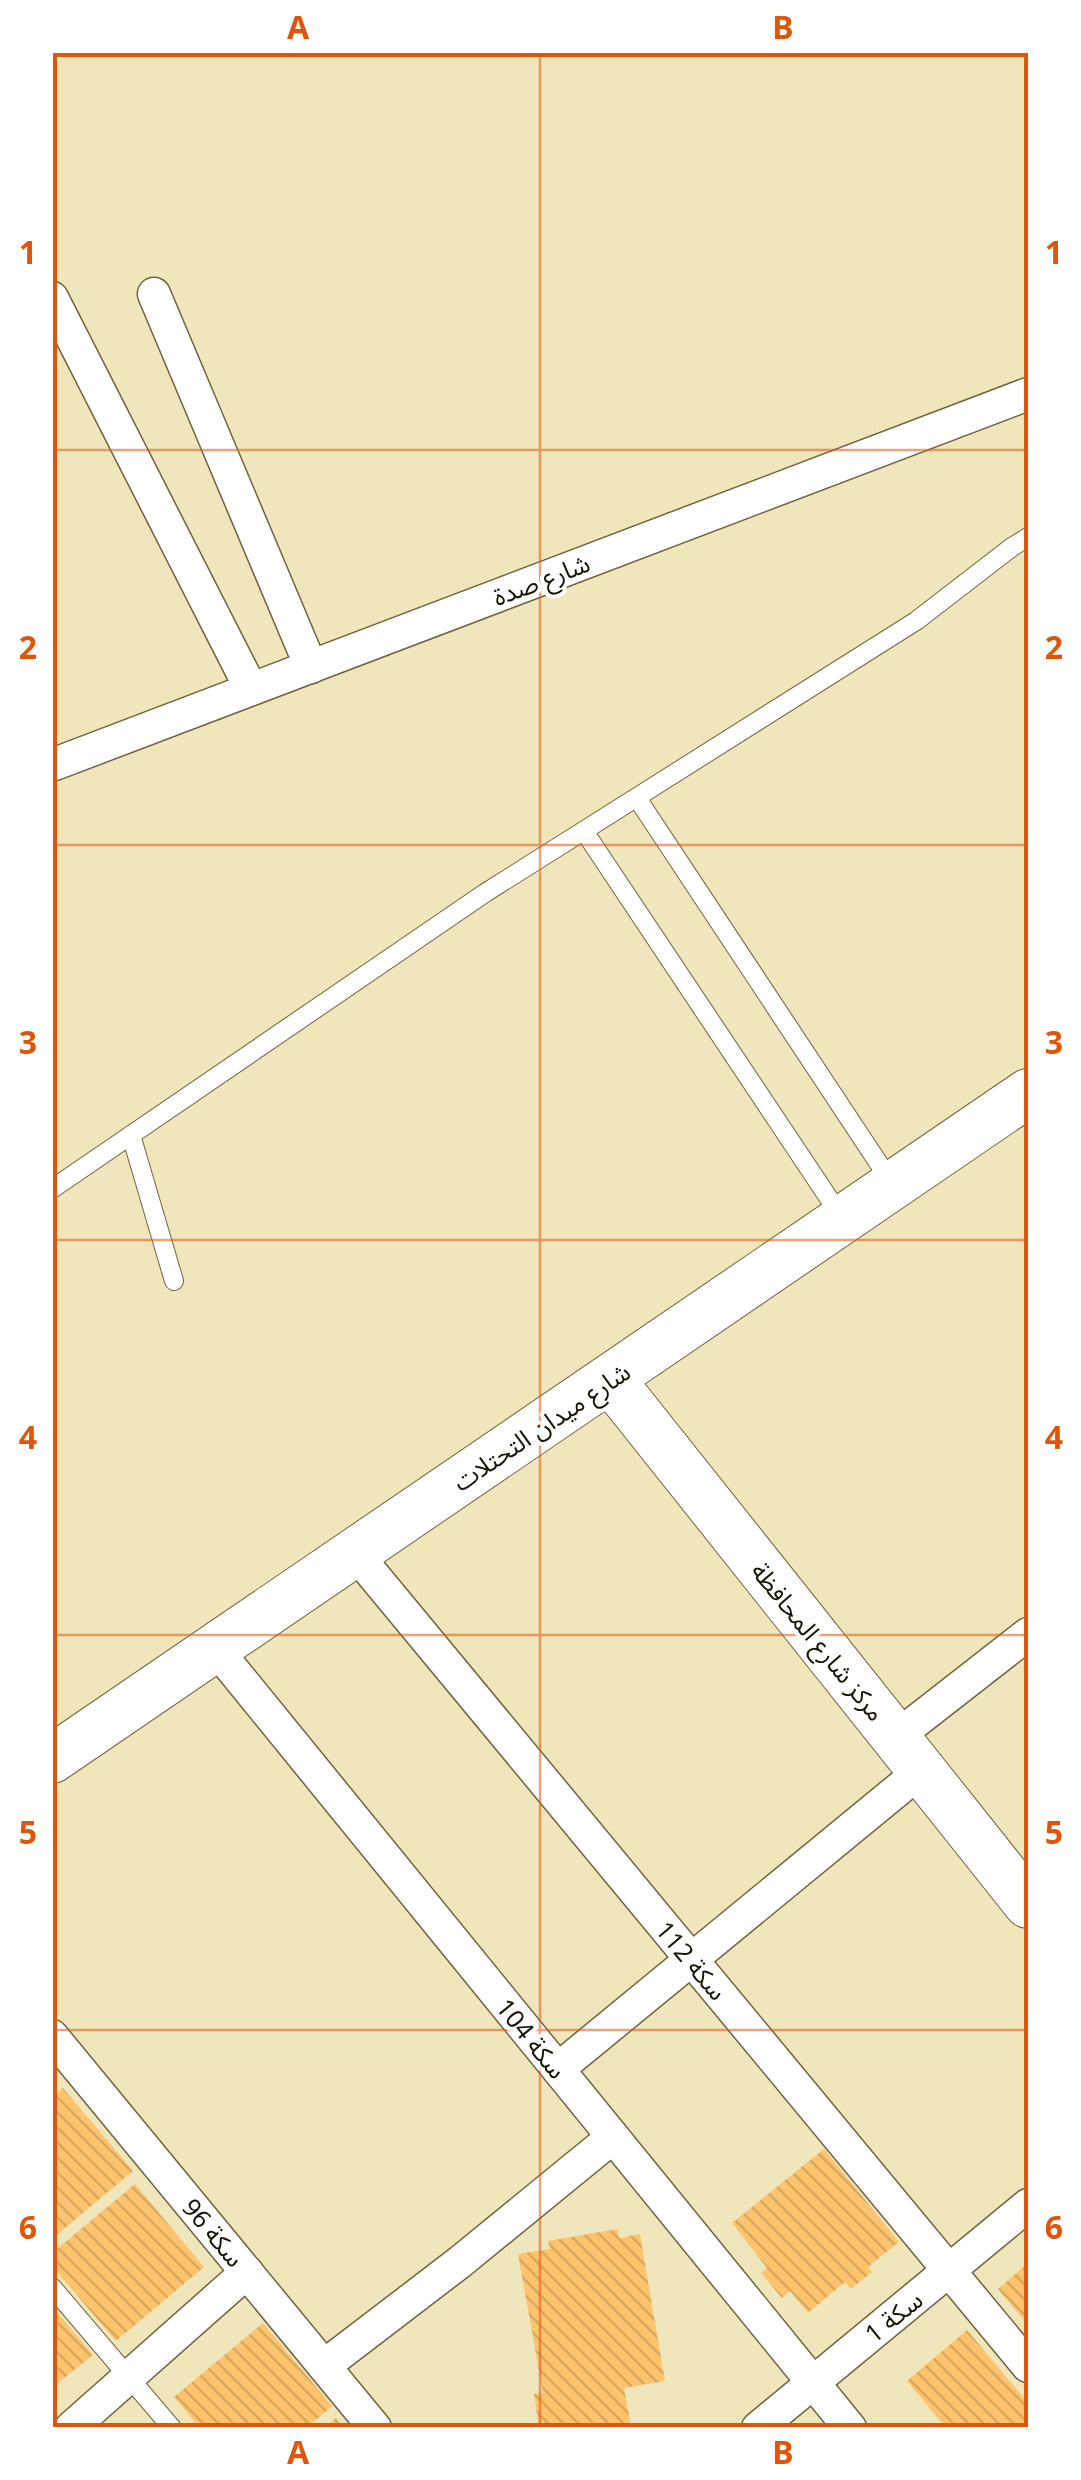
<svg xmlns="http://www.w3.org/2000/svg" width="1081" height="2480" viewBox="0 0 1081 2480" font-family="'Noto Sans','Noto Sans Arabic',sans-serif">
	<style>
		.building { fill: url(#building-back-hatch) }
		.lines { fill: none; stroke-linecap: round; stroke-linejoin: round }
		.lane-casing { stroke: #6d643f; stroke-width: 20 }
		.street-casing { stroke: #6d643f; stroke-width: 35 }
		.secondary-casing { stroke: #6d643f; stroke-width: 50 }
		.lane { stroke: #fff; stroke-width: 18 }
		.street { stroke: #fff; stroke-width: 32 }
		.secondary { stroke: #fff; stroke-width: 48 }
		.grid { fill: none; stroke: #de560c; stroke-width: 2.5; stroke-opacity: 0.55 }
		.labels { text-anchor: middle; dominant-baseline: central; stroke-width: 8; stroke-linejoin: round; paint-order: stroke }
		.street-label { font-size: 25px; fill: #171305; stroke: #fff }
		.neatline { fill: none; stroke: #de560c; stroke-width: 4 }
		.grid-label { font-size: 32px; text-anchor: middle; font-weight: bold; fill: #de560c }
	</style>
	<defs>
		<pattern id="building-back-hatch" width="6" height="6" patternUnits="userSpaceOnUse" patternTransform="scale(2.5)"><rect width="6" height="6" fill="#fdc46d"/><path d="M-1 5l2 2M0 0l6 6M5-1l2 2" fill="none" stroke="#d8a85d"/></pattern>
	</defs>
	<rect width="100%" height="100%" fill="#efe6bc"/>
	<g class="building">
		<polygon points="63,2088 133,2171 52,2239 52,2097"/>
		<polygon points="824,2149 899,2242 868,2267 872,2272 851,2289 845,2282 808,2313 790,2291 782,2298 761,2273 767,2268 732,2223"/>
		<polygon points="135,2184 204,2267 116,2341 52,2266 52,2253"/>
		<polygon points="618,2229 619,2238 640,2234 665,2381 624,2388 631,2425 628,2428 539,2428 534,2394 543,2393 518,2254 550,2249 548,2241"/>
		<polygon points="1028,2263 1028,2325 998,2289"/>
		<polygon points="52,2306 93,2355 52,2388"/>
		<polygon points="263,2323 332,2406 307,2428 200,2428 174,2397"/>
		<polygon points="967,2330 1028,2403 1028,2428 946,2428 907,2381"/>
		<polygon points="336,2418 344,2428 324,2428"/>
	</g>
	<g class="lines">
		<defs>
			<g id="lane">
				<polyline points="637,798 893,1185"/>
				<polyline points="584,831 842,1218"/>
				<polyline points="131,1135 174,1281"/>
				<polyline points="52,1189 485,893 916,621 1012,547 1028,537"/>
				<polyline points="52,2287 172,2428"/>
			</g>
			<g id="street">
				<polyline points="154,294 311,667"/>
				<polyline points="52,298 251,689"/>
				<polyline points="52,765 1028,394"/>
				<polyline points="355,1553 1028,2366"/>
				<polyline points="215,1648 850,2428"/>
				<polyline points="896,1737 1028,1634"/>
				<polyline points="52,2036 375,2428"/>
				<polyline points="558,2069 922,1770"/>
				<polyline points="324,2366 460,2262 613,2137"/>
				<polyline points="71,2428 247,2272"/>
				<polyline points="758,2428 1028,2205"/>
			</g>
			<g id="secondary">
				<polyline points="610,1379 1028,1904"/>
				<polyline points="52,1759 1028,1093"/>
			</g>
		</defs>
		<use href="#lane" class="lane-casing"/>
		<use href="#street" class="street-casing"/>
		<use href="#secondary" class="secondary-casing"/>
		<use href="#lane" class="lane"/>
		<use href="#street" class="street"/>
		<use href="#secondary" class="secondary"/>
	</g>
	<path class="grid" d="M540,52v2376M52,450h976M52,845h976M52,1240h976M52,1635h976M52,2030h976"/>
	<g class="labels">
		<g class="street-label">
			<text transform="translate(541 579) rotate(-21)">شارع صدة</text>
			<text transform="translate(541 1426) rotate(-34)">شارع ميدان التحتلات</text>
			<text transform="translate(819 1641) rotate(51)">مركز شارع المحافظة</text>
			<text transform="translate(692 1960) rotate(50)">سكة 112</text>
			<text transform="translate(532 2038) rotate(51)">سكة 104</text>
			<text transform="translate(214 2232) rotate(50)">سكة 96</text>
			<text transform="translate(893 2316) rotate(-39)">سكة 1</text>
		</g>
	</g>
	<rect width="1081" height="2480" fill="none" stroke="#ffffff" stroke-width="110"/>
	<rect x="55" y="55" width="971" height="2370" class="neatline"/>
	<g class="grid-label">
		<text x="298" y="39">A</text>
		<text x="783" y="39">B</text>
		<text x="28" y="264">1</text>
		<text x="1054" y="264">1</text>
		<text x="28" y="659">2</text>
		<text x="1054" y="659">2</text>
		<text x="28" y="1054">3</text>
		<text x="1054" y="1054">3</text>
		<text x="28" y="1449">4</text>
		<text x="1054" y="1449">4</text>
		<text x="28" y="1844">5</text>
		<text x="1054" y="1844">5</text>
		<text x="28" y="2239">6</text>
		<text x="1054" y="2239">6</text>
		<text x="298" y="2464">A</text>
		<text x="783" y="2464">B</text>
	</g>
</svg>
